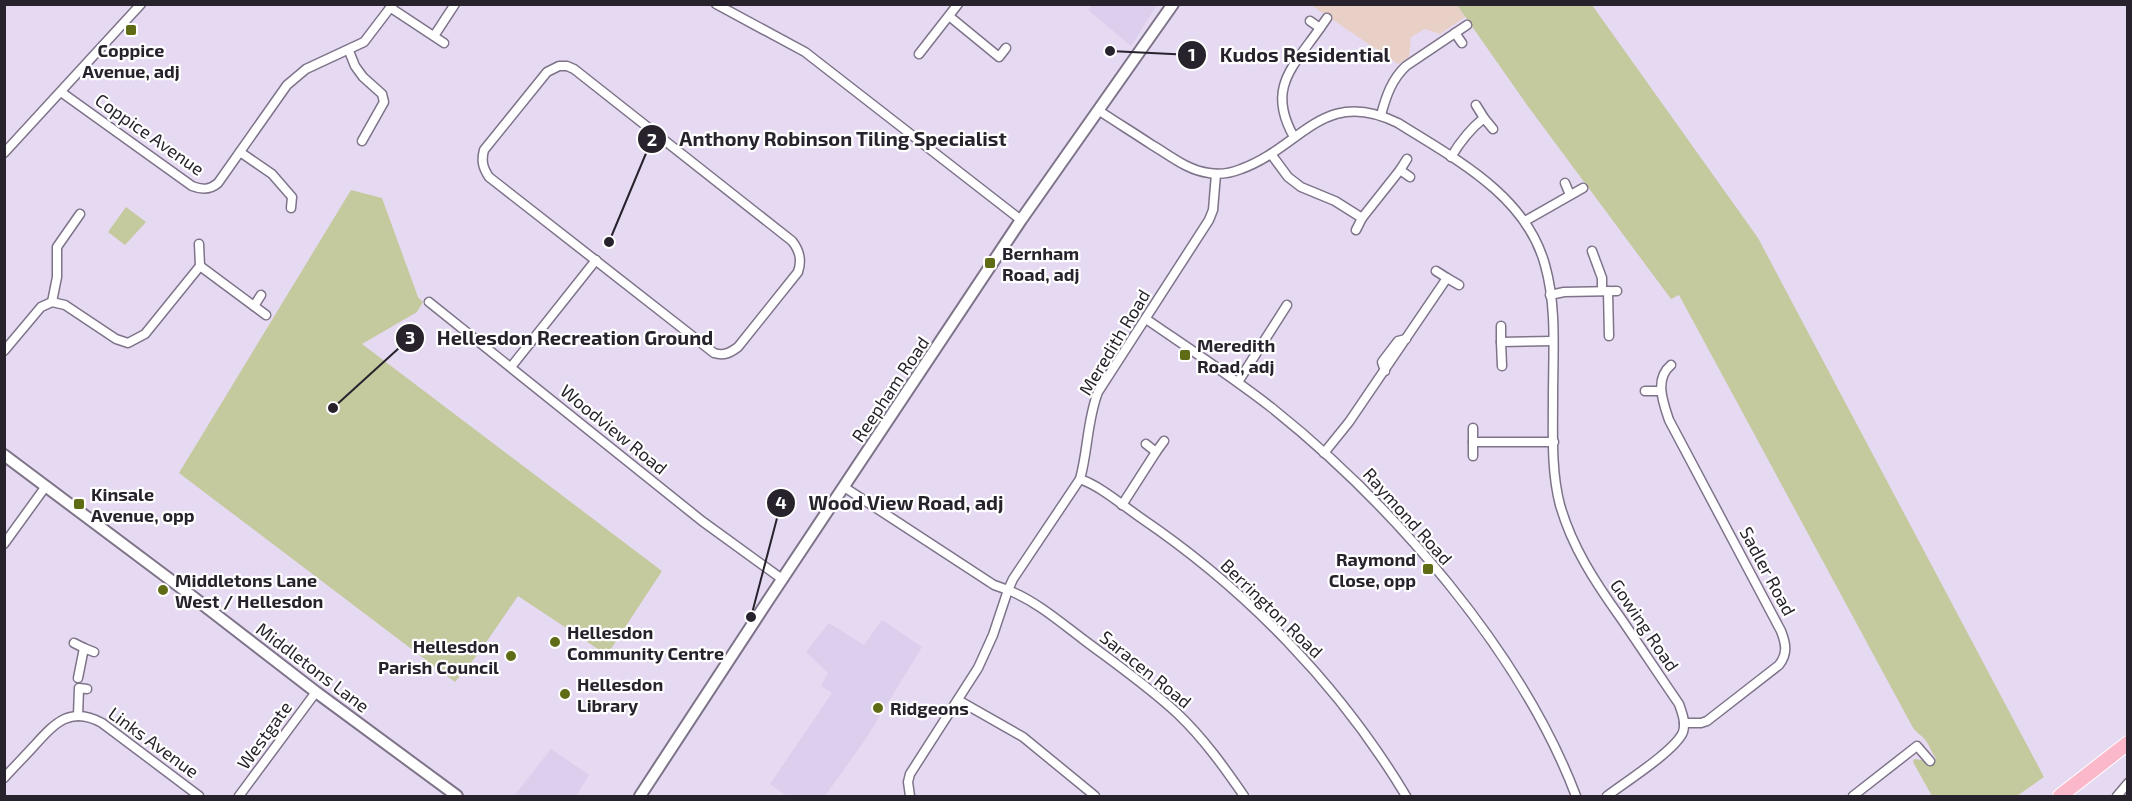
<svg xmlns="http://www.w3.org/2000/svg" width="2132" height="801" viewBox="0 0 2132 801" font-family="'Exo 2',sans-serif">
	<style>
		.built { fill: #dcceed }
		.education { fill: #e8d0c7 }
		.green { fill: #c4c99e }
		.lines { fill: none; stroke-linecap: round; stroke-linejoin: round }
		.minor-casing { stroke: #7e7389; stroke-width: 11 }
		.tertiary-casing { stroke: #7e7389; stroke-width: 14 }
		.trunk-casing { stroke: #fff; stroke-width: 16 }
		.minor { stroke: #fff; stroke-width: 8 }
		.tertiary { stroke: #fff; stroke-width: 10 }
		.trunk { stroke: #fab8ca; stroke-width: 14 }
		.poi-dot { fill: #606c15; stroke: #fff; stroke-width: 2 }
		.labels { text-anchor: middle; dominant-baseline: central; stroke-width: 4.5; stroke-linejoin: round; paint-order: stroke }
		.poi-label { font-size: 18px; font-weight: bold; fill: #27222b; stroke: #fff; text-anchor: start }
		.street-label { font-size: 18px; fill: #27222b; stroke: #fff }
		.leader { fill: none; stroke: #27222b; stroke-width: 2 }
		.callout-dot { fill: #27222b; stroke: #fff; stroke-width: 2 }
		.mark-label { font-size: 18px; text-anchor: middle; font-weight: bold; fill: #fff }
		.callout-label { font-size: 20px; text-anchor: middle; font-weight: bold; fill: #27222b; stroke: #fff; stroke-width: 4.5; stroke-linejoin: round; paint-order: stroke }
	</style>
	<rect width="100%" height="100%" fill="#e6daf3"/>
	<g class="built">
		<polygon points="1092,5 1092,4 1157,5 1131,46 1088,10"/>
		<polygon points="882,620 922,647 867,737 825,796 787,796 770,784 832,693 821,686 828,673 806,652 829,623 864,645"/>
		<polygon points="551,749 589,775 576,796 514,796"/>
	</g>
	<polygon class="education" points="1311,5 1457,5 1465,17 1440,34 1425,29 1411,37 1409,57 1398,64"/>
	<g class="green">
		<path d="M1457,5h135l166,233 286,539 -27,19h-85l-19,-34 1,-3 9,1 4,5 9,-7c-5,-6 -6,-12 -10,-17 -4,-6 -10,-8 -14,-15l-233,-431 -8,4 -144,-194z"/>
		<polygon points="351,190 382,198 418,297 423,302 417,312 362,344 662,571 607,655 518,596 478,654 455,682 179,473"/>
		<polygon points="126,207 146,222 125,245 108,232"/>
	</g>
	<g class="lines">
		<defs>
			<g id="minor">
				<polyline points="716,4 805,52 1021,220"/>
				<polyline points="391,8 444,43"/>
				<polyline points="949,16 999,57 1006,48"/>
				<polyline points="1320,28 1327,18"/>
				<polyline points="1455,33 1462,43"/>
				<polyline points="434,36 455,4"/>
				<polyline points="349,51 355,66 363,77 382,94 384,102 362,141"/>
				<polyline points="919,54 958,4"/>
				<path d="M559,66h8l7,3 218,172c8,10 10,19 6,31l-60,75c-8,6 -14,9 -24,6l-225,-176c-6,-9 -8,-16 -5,-27l63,-78z"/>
				<path d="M61,92l131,94c10,4 18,4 26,-3l69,-98 19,-16 58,-27 29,-38"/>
				<polyline points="1476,105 1484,118"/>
				<path d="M1098,110c18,12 36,23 54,35 19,11 35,25 57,28 11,2 22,0 32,-4 61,-22 82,-83 157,-46 57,36 128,72 147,142 12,42 8,88 8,132 0,35 -2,74 7,108 12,42 35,77 60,112 20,29 39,58 59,87 3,9 7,18 4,28 -7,18 -59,51 -76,64"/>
				<path d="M1381,115c5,-19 11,-36 25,-49l61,-41"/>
				<path d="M1294,137c-28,-49 -1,-70 26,-109l-10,-7"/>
				<polyline points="240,152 272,174 292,197 291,208"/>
				<polyline points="4,153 141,4"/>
				<polyline points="1271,154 1288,177 1301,187 1335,201 1362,218 1356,230"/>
				<path d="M1451,157c9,-15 19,-28 33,-39l9,11"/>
				<polyline points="1400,170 1407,159"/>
				<path d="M1216,174l-3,36 -4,10 -111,172c-11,28 -10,59 -18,87l-67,100 -5,11c28,11 52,32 76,50 32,24 65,47 94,74 26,25 46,53 66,82"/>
				<polyline points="1565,183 1570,195"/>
				<polyline points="1362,218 1400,170 1410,177"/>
				<polyline points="1525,221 1583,188"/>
				<polyline points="199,244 200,266"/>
				<polyline points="1592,251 1602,278 1602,291"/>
				<polyline points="1436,271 1447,278"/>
				<polyline points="1608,291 1609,336"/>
				<polyline points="1550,295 1564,292 1617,291"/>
				<polyline points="52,302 57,277 57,247 80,214"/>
				<polyline points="429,302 702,521 782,579"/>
				<polyline points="254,306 261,295"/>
				<path d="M1146,319c42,29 85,57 126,89 120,96 249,243 304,388"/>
				<polyline points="1501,342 1501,326"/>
				<polyline points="4,351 41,307 52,302 65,305 116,339 128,343 145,334 200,266 266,315"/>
				<path d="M1671,365c-17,14 -8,37 -2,55l112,211c5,13 7,22 -2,34l-72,56 -6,2h-17"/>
				<polyline points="1502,366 1501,342 1553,341"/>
				<polyline points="511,367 596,260"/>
				<polyline points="1385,371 1382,362 1398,341 1406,339"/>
				<polyline points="1238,382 1287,305"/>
				<polyline points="1645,391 1661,391"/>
				<polyline points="1473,428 1473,442 1554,442"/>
				<polyline points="1473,442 1473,456"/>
				<polyline points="1156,452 1164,441"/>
				<polyline points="1324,453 1349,422 1447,278 1459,285"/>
				<path d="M1080,479c22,8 42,26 61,39 106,72 199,168 265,278"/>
				<polyline points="844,487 994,585 1008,590 993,635 978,668 910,774 908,782 910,796"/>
				<polyline points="1122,505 1156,452 1146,444"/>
				<polyline points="4,544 46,486"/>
				<polyline points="74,643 84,648"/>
				<polyline points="78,678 84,648 94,652"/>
				<polyline points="958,700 1023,737 1095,796"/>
				<polyline points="78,716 79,688 87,689"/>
				<path d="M4,778c10,-11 20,-21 30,-32 20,-22 36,-41 68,-23l97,73"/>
				<polyline points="239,796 316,692"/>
				<polyline points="1853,796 1917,746 1930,761"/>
				<polyline points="2117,796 2128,783"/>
			</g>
			<g id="tertiary">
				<polyline points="4,455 184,590 316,692 457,796"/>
				<polyline points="640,796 769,599 1021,220 1173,4"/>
			</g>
			<polyline id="trunk" points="2060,796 2128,743"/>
		</defs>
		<use href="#minor" class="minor-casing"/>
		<use href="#tertiary" class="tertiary-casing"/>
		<use href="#trunk" class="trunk-casing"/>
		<use href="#minor" class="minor"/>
		<use href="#tertiary" class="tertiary"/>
		<use href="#trunk" class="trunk"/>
	</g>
	<g class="poi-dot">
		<rect x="125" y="24" width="12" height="12" rx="3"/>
		<rect x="984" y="257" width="12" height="12" rx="3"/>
		<rect x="1179" y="349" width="12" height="12" rx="3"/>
		<rect x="73" y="498" width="12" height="12" rx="3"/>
		<rect x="1422" y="563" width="12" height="12" rx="3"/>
		<circle cx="163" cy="590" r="6"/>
		<circle cx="555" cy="642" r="6"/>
		<circle cx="511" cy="656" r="6"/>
		<circle cx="565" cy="694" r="6"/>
		<circle cx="878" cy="708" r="6"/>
	</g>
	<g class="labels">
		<g class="poi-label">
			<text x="131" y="50" text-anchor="middle">Coppice<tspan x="131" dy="21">Avenue, adj</tspan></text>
			<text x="1002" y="253">Bernham<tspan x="1002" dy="21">Road, adj</tspan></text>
			<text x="1197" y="345">Meredith<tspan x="1197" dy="21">Road, adj</tspan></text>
			<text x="91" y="494">Kinsale<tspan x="91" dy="21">Avenue, opp</tspan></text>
			<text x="1416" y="559" text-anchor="end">Raymond<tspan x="1416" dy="21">Close, opp</tspan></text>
			<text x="175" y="580">Middletons Lane<tspan x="175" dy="21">West / Hellesdon</tspan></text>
			<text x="567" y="632">Hellesdon<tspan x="567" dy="21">Community Centre</tspan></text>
			<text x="499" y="646" text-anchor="end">Hellesdon<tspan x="499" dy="21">Parish Council</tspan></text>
			<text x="577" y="684">Hellesdon<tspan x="577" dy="21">Library</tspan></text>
			<text x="890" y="708">Ridgeons</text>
		</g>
		<g class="street-label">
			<text transform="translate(150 134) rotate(35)">Coppice Avenue</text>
			<text transform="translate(1114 342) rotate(-59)">Meredith Road</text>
			<text transform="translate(890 389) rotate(-56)">Reepham Road</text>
			<text transform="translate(614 429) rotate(39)">Woodview Road</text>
			<text transform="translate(1408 516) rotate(48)">Raymond Road</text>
			<text transform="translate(1768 571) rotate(62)">Sadler Road</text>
			<text transform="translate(1272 608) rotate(44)">Berrington Road</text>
			<text transform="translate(1645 625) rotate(56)">Gowing Road</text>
			<text transform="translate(313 667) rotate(37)">Middletons Lane</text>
			<text transform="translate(1146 669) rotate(39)">Saracen Road</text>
			<text transform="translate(264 735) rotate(-54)">Westgate</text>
			<text transform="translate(154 742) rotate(36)">Links Avenue</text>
		</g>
	</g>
	<path class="leader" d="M1110 51L1192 55M609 242L652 139M333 408L410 338M751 617L781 503"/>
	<g class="callout-dot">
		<circle cx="1110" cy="51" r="6"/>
		<circle cx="609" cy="242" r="6"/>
		<circle cx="333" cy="408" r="6"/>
		<circle cx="751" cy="617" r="6"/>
		<circle cx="1192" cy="55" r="15"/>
		<circle cx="652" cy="139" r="15"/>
		<circle cx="410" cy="338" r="15"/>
		<circle cx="781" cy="503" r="15"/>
	</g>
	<g class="mark-label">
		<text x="1192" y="61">1</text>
		<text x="652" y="146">2</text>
		<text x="410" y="344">3</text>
		<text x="781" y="509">4</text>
	</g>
	<g class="callout-label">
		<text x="1305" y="62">Kudos Residential</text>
		<text x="843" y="146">Anthony Robinson Tiling Specialist</text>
		<text x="575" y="345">Hellesdon Recreation Ground</text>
		<text x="906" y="510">Wood View Road, adj</text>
	</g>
	<rect width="2132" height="801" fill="none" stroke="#27222b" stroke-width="12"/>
</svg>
